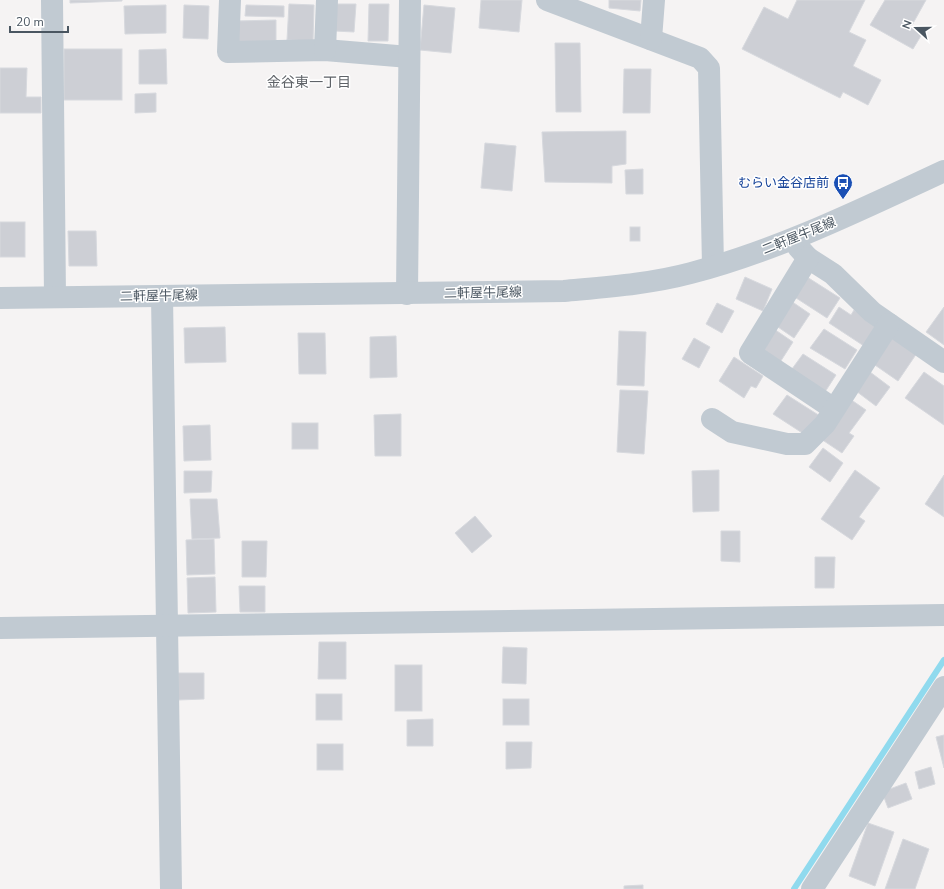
<svg xmlns="http://www.w3.org/2000/svg" width="944" height="889" viewBox="0 0 944 889" font-family="'Nunito Sans','Noto Sans JP',sans-serif">
	<style>
		.lines { fill: none; stroke-linecap: round; stroke-linejoin: round }
		.stream { stroke: #90daee; stroke-width: 6 }
		.building { fill: #cdcfd5; stroke: #d7d9de }
		.minor { stroke: #c1cad2; stroke-width: 22 }
		.labels { text-anchor: middle; dominant-baseline: central; stroke-width: 3; stroke-linejoin: round; paint-order: stroke }
		.transit-label { font-size: 13px; fill: #164399; stroke: #fff; text-anchor: end }
		.street-label { font-size: 13px; fill: #4a5661; stroke: #fff }
		.neighbourhood-label { font-size: 14px; fill: #5f6368; stroke: #fff }
	</style>
	<rect width="100%" height="100%" fill="#f5f3f3"/>
	<g class="lines">
		<polyline class="stream" points="794,889 944,660"/>
	</g>
	<g class="building">
		<polygon points="70,0 122,0 122,1 70,3"/>
		<polygon points="481,0 522,0 519,32 479,28"/>
		<polygon points="609,0 641,0 640,11 609,8"/>
		<polygon points="797,0 865,0 849,32 866,40 853,66 881,80 868,105 843,92 840,98 742,49 764,7 788,19"/>
		<polygon points="885,0 926,0 911,27 922,34 913,49 870,25"/>
		<polygon points="289,4 314,5 313,41 287,40"/>
		<polygon points="336,4 356,4 354,32 335,31"/>
		<polygon points="369,4 389,4 388,41 368,41"/>
		<polygon points="166,5 166,33 125,34 124,6"/>
		<polygon points="184,5 209,6 208,39 183,38"/>
		<polygon points="246,5 284,6 284,17 245,16"/>
		<polygon points="424,5 455,8 451,53 420,50"/>
		<polygon points="276,20 276,41 237,42 236,21"/>
		<polygon points="555,43 580,43 581,112 556,112"/>
		<rect x="64" y="49" width="58" height="51"/>
		<polygon points="166,49 167,84 139,84 139,50"/>
		<polygon points="0,68 27,68 26,97 41,97 41,113 0,113"/>
		<polygon points="624,69 651,69 650,113 623,113"/>
		<polygon points="156,93 156,112 135,113 135,94"/>
		<polygon points="626,131 626,164 612,166 612,183 545,182 542,132"/>
		<polygon points="485,143 516,146 512,191 481,188"/>
		<polygon points="643,169 643,194 626,194 625,170"/>
		<rect x="0" y="222" width="25" height="35"/>
		<rect x="630" y="227" width="10" height="14"/>
		<polygon points="68,231 96,231 97,266 69,266"/>
		<polygon points="745,277 772,289 763,311 736,299"/>
		<polygon points="807,277 840,298 827,318 793,296"/>
		<polygon points="791,301 810,314 794,338 775,325"/>
		<polygon points="717,303 734,311 722,333 706,324"/>
		<polygon points="839,307 851,315 854,310 877,325 864,346 829,323"/>
		<polygon points="944,307 944,345 926,332"/>
		<polygon points="225,327 226,362 185,363 184,328"/>
		<polygon points="774,329 793,342 777,367 757,354"/>
		<polygon points="824,329 857,350 845,369 810,348"/>
		<polygon points="619,331 646,332 644,386 617,385"/>
		<polygon points="298,333 325,333 326,374 299,374"/>
		<polygon points="396,336 397,377 370,378 370,337"/>
		<polygon points="890,336 917,353 898,381 872,363"/>
		<polygon points="694,338 710,347 699,368 682,359"/>
		<polygon points="803,354 836,375 823,395 789,373"/>
		<polygon points="734,357 763,376 756,388 751,386 744,398 719,381"/>
		<polygon points="870,372 890,387 876,406 856,391"/>
		<polygon points="924,372 944,386 944,425 905,398"/>
		<polygon points="620,390 648,391 644,454 617,452"/>
		<polygon points="787,395 820,416 807,436 773,414"/>
		<polygon points="850,399 866,410 849,433 854,436 842,453 821,439"/>
		<polygon points="401,414 401,456 375,456 374,415"/>
		<rect x="292" y="423" width="26" height="26"/>
		<polygon points="210,425 211,460 184,461 183,426"/>
		<polygon points="823,448 843,463 830,482 809,467"/>
		<polygon points="719,470 719,511 693,512 692,471"/>
		<polygon points="855,470 880,488 859,517 865,521 852,540 821,519"/>
		<polygon points="184,471 212,471 211,492 184,493"/>
		<polygon points="944,475 944,517 925,504"/>
		<polygon points="190,499 217,499 220,538 192,539"/>
		<polygon points="475,516 492,536 472,553 455,533"/>
		<polygon points="721,531 740,531 740,562 721,561"/>
		<polygon points="214,539 215,574 187,575 186,540"/>
		<polygon points="242,541 267,541 266,577 242,577"/>
		<polygon points="815,557 835,557 834,588 815,588"/>
		<polygon points="215,577 216,612 188,613 187,578"/>
		<polygon points="239,586 265,586 265,612 240,612"/>
		<polygon points="319,642 346,642 346,679 318,679"/>
		<polygon points="503,647 527,648 526,684 502,683"/>
		<rect x="395" y="665" width="27" height="46"/>
		<polygon points="178,673 204,673 204,699 178,700"/>
		<rect x="316" y="694" width="26" height="26"/>
		<rect x="503" y="699" width="26" height="26"/>
		<polygon points="433,719 433,746 407,746 407,720"/>
		<polygon points="944,735 944,768 936,737"/>
		<polygon points="506,742 532,742 531,768 506,769"/>
		<rect x="317" y="744" width="26" height="26"/>
		<polygon points="931,767 935,784 919,789 915,772"/>
		<polygon points="906,783 912,799 888,808 882,792"/>
		<polygon points="868,823 894,832 875,886 849,876"/>
		<polygon points="903,839 929,849 915,889 885,889"/>
		<polygon points="643,885 643,889 624,889 624,886"/>
	</g>
	<g class="lines">
		<g class="minor">
			<polyline points="52,0 55,297"/>
			<polyline points="230,0 228,52 325,50 409,57"/>
			<polyline points="547,0 700,58 709,68 713,266"/>
			<polyline points="651,39 654,0"/>
			<polyline points="325,50 327,0"/>
			<polyline points="798,247 808,258 833,274 872,312 944,362"/>
			<polyline points="808,258 750,353 834,409"/>
			<polyline points="407,294 410,0"/>
			<polyline points="162,296 171,889"/>
			<path d="M0,298l564,-7c42,-4 86,-7 127,-18 88,-23 171,-64 253,-102"/>
			<polyline points="712,419 732,432 787,444 805,444 825,424 889,324"/>
			<polyline points="0,628 944,615"/>
			<polyline points="812,889 944,687"/>
		</g>
	</g>
	<defs>
		<symbol id="bus-pin" viewBox="-11 -11 22 30"><path d="M0 17L-7.5 6A9.5 9.5 0 1 1 7.5 6Z" fill="#1a4fb4" stroke="#fff"/><path d="M-5-6H5V4H4V6H2V4H-2V6H-4V4H-5ZM-3.5-4V0h7V-4ZM-3.5 1.2v1.5H-2V1.2ZM2 1.2v1.5H3.5V1.2Z" fill="#fff"/></symbol>
	</defs>
	<g fill-rule="evenodd">
		<use href="#bus-pin" x="832" y="172" width="22" height="30"/>
	</g>
	<g class="labels">
		<g class="transit-label">
			<text x="829" y="183">むらい金谷店前</text>
		</g>
		<g class="street-label">
			<text transform="translate(799 236) rotate(-22)">二軒屋牛尾線</text>
			<text transform="translate(483 293) rotate(-1)">二軒屋牛尾線</text>
			<text transform="translate(159 296) rotate(-1)">二軒屋牛尾線</text>
		</g>
		<g class="neighbourhood-label">
			<text x="309" y="82">金谷東一丁目</text>
		</g>
	</g>
	<g transform="translate(916 28) rotate(291)" stroke="#ffffff" stroke-width="3" paint-order="stroke">
	<path d="M0-3L7 15L0 10L-7 15Z" fill="#4a5661"/>
	<text y="-6" font-size="11" font-weight="bold" text-anchor="middle" fill="#4a5661">N</text>
	</g>
	<path d="M10 26v6h58v-6" fill="none" stroke="#4a5661" stroke-width="2"/>
	<text x="16" y="26" font-size="12" fill="#4a5661" stroke="#ffffff" stroke-width="3" paint-order="stroke">20 m</text>
</svg>
